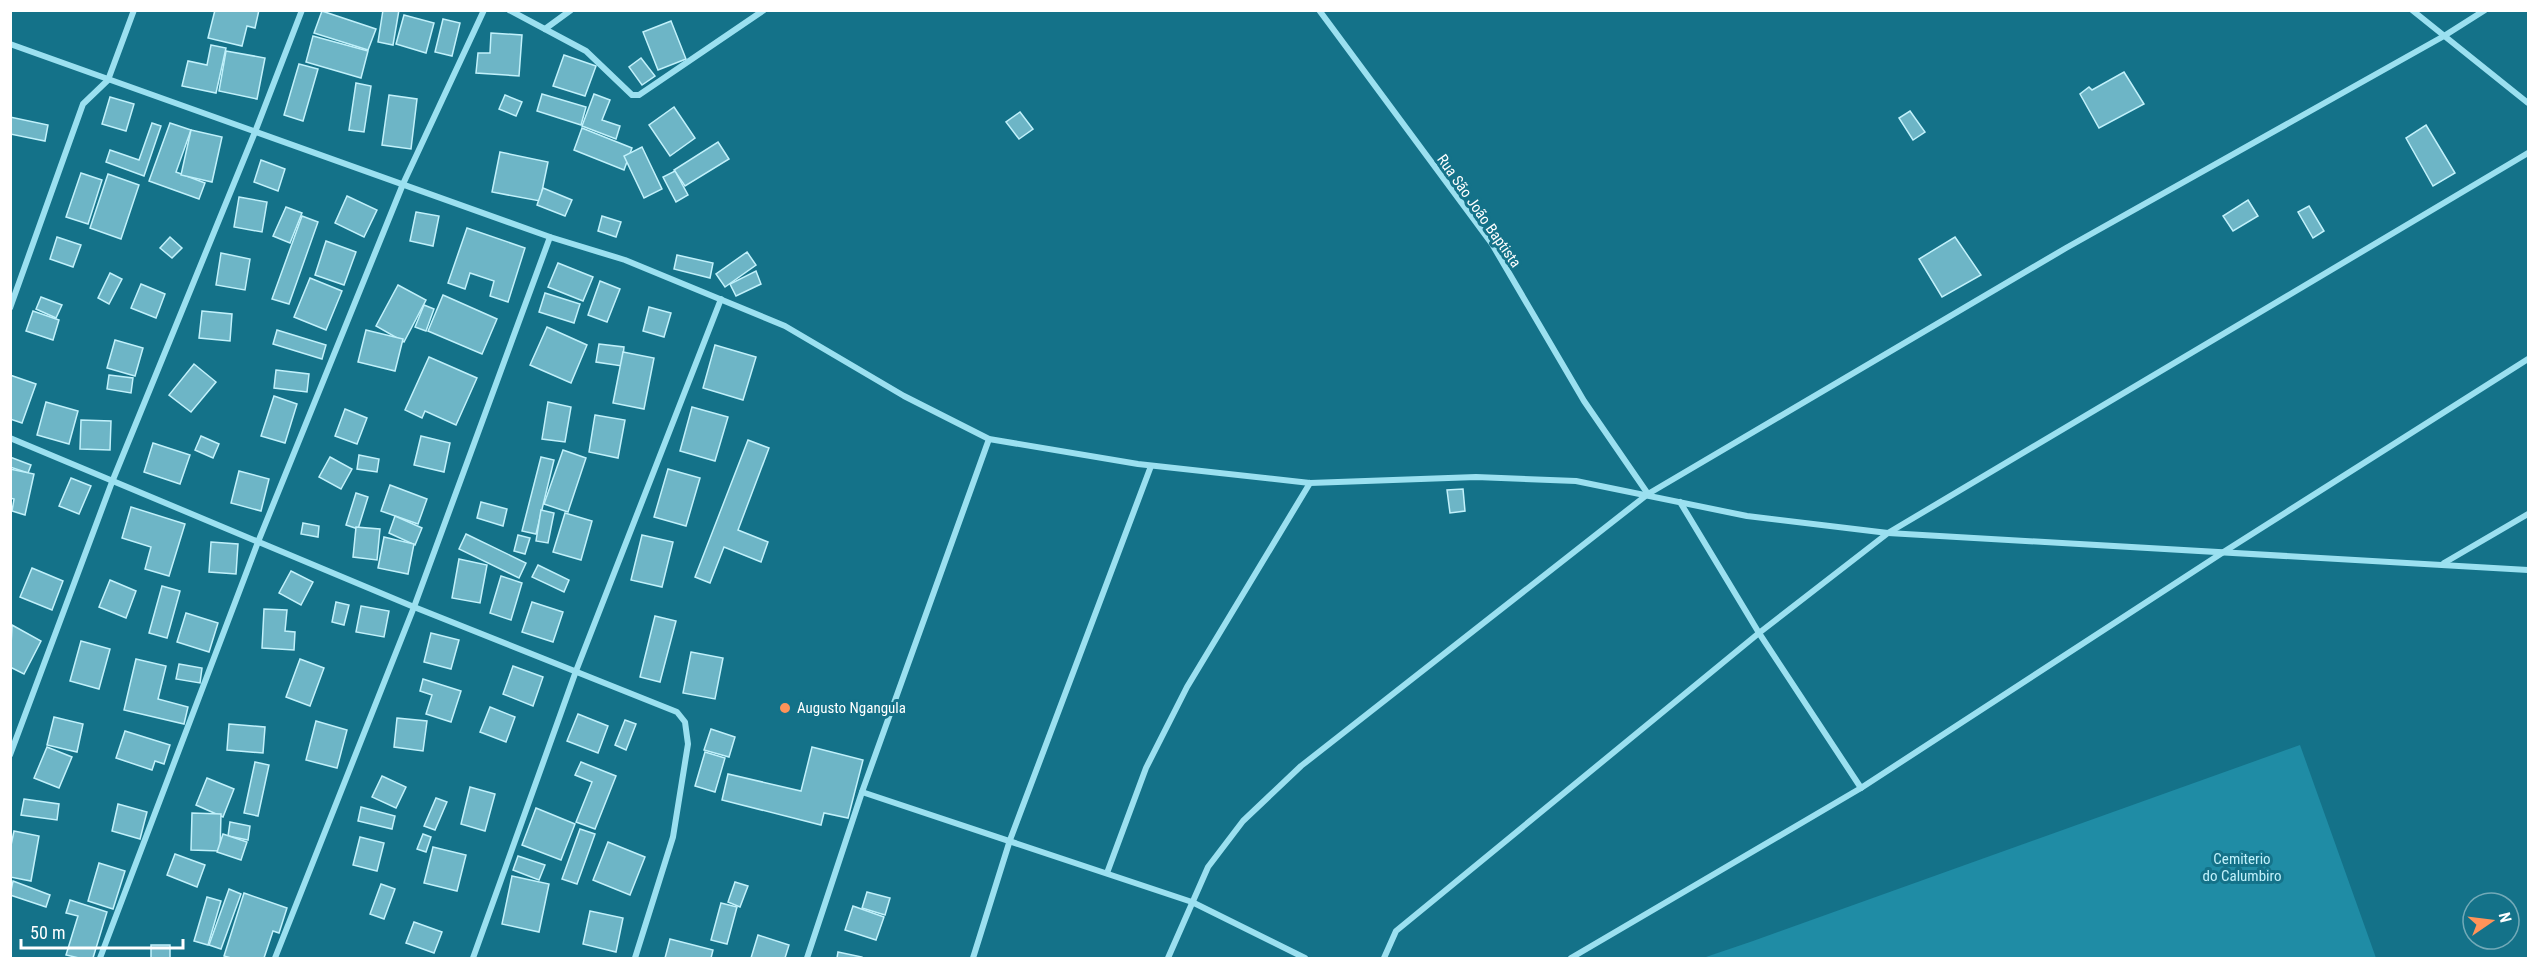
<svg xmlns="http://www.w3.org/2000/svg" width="2539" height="969" viewBox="0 0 2539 969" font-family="'Roboto Condensed',sans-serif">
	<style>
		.green { fill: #1f8ca5 }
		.building { fill: #6db5c6; stroke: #c1f1fb; stroke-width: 1.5 }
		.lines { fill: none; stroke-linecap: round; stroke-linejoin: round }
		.street { stroke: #9be0f0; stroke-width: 6 }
		.poi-dot { fill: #ff9359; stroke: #147289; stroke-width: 2 }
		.labels { text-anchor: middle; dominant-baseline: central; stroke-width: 6; stroke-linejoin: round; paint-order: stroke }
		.street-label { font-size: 15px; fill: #fff; stroke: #147289 }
		.poi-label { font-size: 15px; fill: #fff; stroke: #147289; text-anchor: start }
		.park-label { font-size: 15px; fill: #c1f1fb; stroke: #147289 }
	</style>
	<rect width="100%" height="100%" fill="#147289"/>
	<polygon class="green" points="2300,745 2376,958 1703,958 1753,941"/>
	<g class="building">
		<polygon points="215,10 259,10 255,28 247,26 242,46 208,38"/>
		<polygon points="383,10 399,10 393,45 378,42"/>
		<polygon points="322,11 376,29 368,50 314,33"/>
		<polygon points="404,15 434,23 426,53 396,44"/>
		<polygon points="443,19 460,23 452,56 435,52"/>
		<polygon points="671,21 686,59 658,70 643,32"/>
		<polygon points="491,33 522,35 519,76 476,73 478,53 490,53"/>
		<polygon points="313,36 368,51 361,78 306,62"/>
		<polygon points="211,45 226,48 216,93 182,86 188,61 207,65"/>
		<polygon points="226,51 265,58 257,99 219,91"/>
		<polygon points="564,55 596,66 585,96 553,86"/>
		<polygon points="641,58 655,76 642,85 629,67"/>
		<polygon points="299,64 318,69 303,121 284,115"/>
		<polygon points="2124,72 2144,104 2099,128 2080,94 2089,87 2092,90"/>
		<polygon points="356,83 371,86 364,132 349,130"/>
		<polygon points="542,94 586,107 581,125 537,111"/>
		<polygon points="594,94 610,100 602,120 620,126 616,139 582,126"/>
		<polygon points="389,95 417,99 411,149 382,145"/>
		<polygon points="505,95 522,102 516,116 499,109"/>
		<polygon points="110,97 134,104 126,131 102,124"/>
		<polygon points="674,107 695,138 670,156 649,125"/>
		<polygon points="1910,111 1925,132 1913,140 1899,118"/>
		<polygon points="1020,112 1033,129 1019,139 1006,122"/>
		<polygon points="10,117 48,125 45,141 10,134"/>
		<polygon points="152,123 161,126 144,176 106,162 110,150 139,160"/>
		<polygon points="170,123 191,130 176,172 205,183 199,199 149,181"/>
		<polygon points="2426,125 2455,173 2433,186 2406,138"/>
		<polygon points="582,128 632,148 624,170 574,150"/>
		<polygon points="191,130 222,137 212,182 181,175"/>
		<polygon points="718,142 729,159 685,186 674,170"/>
		<polygon points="642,147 662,189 644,198 624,156"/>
		<polygon points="500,152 548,162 540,201 492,192"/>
		<polygon points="261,160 285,169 278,191 254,182"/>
		<polygon points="675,171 688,195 676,202 663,177"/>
		<polygon points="81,173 102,180 88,224 66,217"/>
		<polygon points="108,174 139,185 121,239 90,228"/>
		<polygon points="543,188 572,200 565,216 537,205"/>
		<polygon points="347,196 377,210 364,237 335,223"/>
		<polygon points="239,197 267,202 262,232 234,227"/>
		<polygon points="2248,200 2258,216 2233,231 2223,216"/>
		<polygon points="2309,206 2324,231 2313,238 2298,212"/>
		<polygon points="286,207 302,213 290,243 273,236"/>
		<polygon points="416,212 439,216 433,246 410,241"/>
		<polygon points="302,216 318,222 289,304 272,299"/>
		<polygon points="602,216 621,222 616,237 598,231"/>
		<polygon points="467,228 525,248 508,302 490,296 494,281 470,273 465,289 448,283"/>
		<polygon points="57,237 81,245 73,267 50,259"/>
		<polygon points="170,237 182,248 172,258 160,248"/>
		<polygon points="1955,237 1981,275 1942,297 1919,259"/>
		<polygon points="326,241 356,252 344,285 315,275"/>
		<polygon points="747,252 756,265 725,287 716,274"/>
		<polygon points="221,253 250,259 245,290 216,285"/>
		<polygon points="677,255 713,263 710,278 674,269"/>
		<polygon points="558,263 593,277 583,301 548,287"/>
		<polygon points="756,271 761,284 736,296 730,284"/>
		<polygon points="110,273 122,279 109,304 98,298"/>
		<polygon points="310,278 342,291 326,330 294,317"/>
		<polygon points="600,281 620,289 607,322 588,315"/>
		<polygon points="141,284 165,294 156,318 131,308"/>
		<polygon points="398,285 426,300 404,342 376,326"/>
		<polygon points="545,293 580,304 574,323 539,312"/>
		<polygon points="443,295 497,319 482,354 428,331"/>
		<polygon points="41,297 62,305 56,318 36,309"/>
		<polygon points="424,305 434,309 426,331 415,327"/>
		<polygon points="649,307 671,313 664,337 643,331"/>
		<polygon points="33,311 59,320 53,340 26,331"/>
		<polygon points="202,311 232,314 230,341 199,338"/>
		<polygon points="547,327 587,345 571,383 530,365"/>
		<polygon points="277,330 326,345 322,359 273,344"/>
		<polygon points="366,330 403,339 395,371 358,362"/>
		<polygon points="115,340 143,348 135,376 107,368"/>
		<polygon points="599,344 624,347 622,366 596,362"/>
		<polygon points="715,345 756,357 743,400 703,388"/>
		<polygon points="623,352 654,358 644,409 613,403"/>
		<polygon points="429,357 477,378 456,425 425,411 422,418 405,410"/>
		<polygon points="194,364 216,382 191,412 169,395"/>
		<polygon points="276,370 309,374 307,392 274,388"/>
		<polygon points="10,375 36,384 22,423 10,419"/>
		<polygon points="109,375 133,378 131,393 107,389"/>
		<polygon points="274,396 297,404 285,443 261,436"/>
		<polygon points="46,402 78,411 69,444 37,435"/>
		<polygon points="548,402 571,407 565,442 542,439"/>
		<polygon points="692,407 728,417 715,461 680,451"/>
		<polygon points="345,409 367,418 357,444 335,436"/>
		<polygon points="595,415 625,420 618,458 589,452"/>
		<polygon points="81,420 111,421 110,450 80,449"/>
		<polygon points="201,436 219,444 213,458 195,450"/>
		<polygon points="421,436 450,443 444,472 414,465"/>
		<polygon points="748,440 769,448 738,530 768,542 761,562 724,547 710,583 695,577"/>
		<polygon points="153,443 190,455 180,484 144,472"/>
		<polygon points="563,450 586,458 568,512 544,504"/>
		<polygon points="359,455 379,459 377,472 357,469"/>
		<polygon points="10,457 31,465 28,473 10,467"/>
		<polygon points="330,457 352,469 341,489 319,477"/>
		<polygon points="541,457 554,460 536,534 522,531"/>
		<polygon points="10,469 34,474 25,515 12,511 14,499 10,498"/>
		<polygon points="668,469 700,478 686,526 654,517"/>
		<polygon points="239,471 269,479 261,511 231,503"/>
		<polygon points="71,478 91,486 79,514 59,506"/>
		<polygon points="390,485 427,499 418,524 381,511"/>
		<polygon points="1463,489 1465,511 1450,513 1447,490"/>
		<polygon points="356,493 368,497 358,529 346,525"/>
		<polygon points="481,502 507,509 503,526 477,518"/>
		<polygon points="131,507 185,524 169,576 145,569 151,547 122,538"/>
		<polygon points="541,510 554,513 548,543 536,541"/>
		<polygon points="565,513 592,521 581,560 553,552"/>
		<polygon points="395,516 422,528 415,545 389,533"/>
		<polygon points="303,523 319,526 318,537 301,534"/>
		<polygon points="356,527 380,529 377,560 353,557"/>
		<polygon points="466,534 526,563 519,578 459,549"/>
		<polygon points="518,535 530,538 525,554 514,551"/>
		<polygon points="642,535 673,542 662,587 631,580"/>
		<polygon points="384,537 414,544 408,574 378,568"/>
		<polygon points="211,542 238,544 236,574 209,572"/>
		<polygon points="459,559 487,565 480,603 452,598"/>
		<polygon points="538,565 569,580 564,592 532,577"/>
		<polygon points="32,568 63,581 52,610 20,597"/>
		<polygon points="291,571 313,582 301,605 279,593"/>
		<polygon points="501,576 522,583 511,620 490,613"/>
		<polygon points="110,580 136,591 126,618 99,607"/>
		<polygon points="162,586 180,591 167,638 149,633"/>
		<polygon points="336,602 349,605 344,625 332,622"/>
		<polygon points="532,602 563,612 553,642 522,632"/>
		<polygon points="361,606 389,611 384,637 356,632"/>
		<polygon points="264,609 287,610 285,631 295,632 294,650 262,648"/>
		<polygon points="186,613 218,623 209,652 177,642"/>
		<polygon points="655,616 676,621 660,682 640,677"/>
		<polygon points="12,625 41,641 24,674 10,667"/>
		<polygon points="431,633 459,640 451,669 424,662"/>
		<polygon points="81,641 110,649 99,689 70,681"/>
		<polygon points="691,652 723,658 715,699 683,693"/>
		<polygon points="136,659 166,666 158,699 188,707 184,724 124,710"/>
		<polygon points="300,659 324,668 310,706 286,697"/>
		<polygon points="179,664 202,668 200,683 176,679"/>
		<polygon points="513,666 543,677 533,706 503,694"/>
		<polygon points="423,679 461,691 451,722 426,714 432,695 420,691"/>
		<polygon points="490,707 515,717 506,742 480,732"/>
		<polygon points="578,714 608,726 598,753 567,741"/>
		<polygon points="54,717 83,724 77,752 47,745"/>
		<polygon points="397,718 427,721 423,751 394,747"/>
		<polygon points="625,720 636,724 626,750 615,745"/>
		<polygon points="316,721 347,730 337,768 306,760"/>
		<polygon points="229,724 265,727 263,753 227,750"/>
		<polygon points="711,729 735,737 729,757 704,750"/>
		<polygon points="125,731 170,745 164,764 155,761 152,770 116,758"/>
		<polygon points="47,747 72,757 59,788 34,778"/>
		<polygon points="812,747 863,760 848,818 824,813 821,825 722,800 728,774 801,791"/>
		<polygon points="705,752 725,758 715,792 695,786"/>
		<polygon points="255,762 269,765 258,816 244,813"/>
		<polygon points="581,762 616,776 595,829 576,822 592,782 575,775"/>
		<polygon points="382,776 406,787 396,808 372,797"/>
		<polygon points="207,778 234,789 223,817 196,805"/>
		<polygon points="470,787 495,794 485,831 461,824"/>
		<polygon points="436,798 447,802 435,830 424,826"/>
		<polygon points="24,799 59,804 57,820 21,815"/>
		<polygon points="118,804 147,812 140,839 112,831"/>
		<polygon points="361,807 395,816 392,829 358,821"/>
		<polygon points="536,808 575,824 561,860 522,845"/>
		<polygon points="192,813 221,814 220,851 191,850"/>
		<polygon points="230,822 250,826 248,840 228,836"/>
		<polygon points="580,829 595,834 577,884 562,879"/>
		<polygon points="14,831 39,836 31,881 10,877 10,850"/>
		<polygon points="223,834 247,842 241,860 217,852"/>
		<polygon points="423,834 431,837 426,852 417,849"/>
		<polygon points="360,837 384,843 377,871 353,865"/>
		<polygon points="608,842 645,857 630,895 593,880"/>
		<polygon points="433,847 466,855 457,891 424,883"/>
		<polygon points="175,854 205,865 197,887 167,875"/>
		<polygon points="518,856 545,865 539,880 513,870"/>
		<polygon points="99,863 125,871 113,909 88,901"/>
		<polygon points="512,876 549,884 539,932 502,924"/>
		<polygon points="13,881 50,895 46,907 10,895"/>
		<polygon points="735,882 748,886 740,907 728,902"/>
		<polygon points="381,884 395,889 384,919 370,914"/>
		<polygon points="229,889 241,894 221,949 209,945"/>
		<polygon points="867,892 890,898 885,915 862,908"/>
		<polygon points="244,893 287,908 279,933 273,931 264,958 231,958 224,956"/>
		<polygon points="207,897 221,901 208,945 194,941"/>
		<polygon points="70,900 107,912 93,958 79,958 66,955 78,916 66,913"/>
		<polygon points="721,903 737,907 727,944 711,940"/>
		<polygon points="853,906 884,917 876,940 845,930"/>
		<polygon points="590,911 623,918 616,952 583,944"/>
		<polygon points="414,922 442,932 434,953 406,943"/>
		<polygon points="758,935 789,945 785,958 751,958"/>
		<polygon points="670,939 713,950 711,958 665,958"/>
		<rect x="151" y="945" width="19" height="13"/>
		<polygon points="838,952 862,957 862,958 837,958"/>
	</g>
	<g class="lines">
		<g class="street">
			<polyline points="509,10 586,51 632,95 639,95 764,10"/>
			<polyline points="1319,10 1492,244 1584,401 1648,494"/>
			<polyline points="2412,10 2528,103"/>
			<polyline points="545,29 571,10"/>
			<polyline points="10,44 550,237 625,260 785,326 904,396 989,439 1138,464 1310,483 1476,477 1576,481 1747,516 1888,533 2528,570"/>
			<polyline points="10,308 83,104 108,80 134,10"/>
			<polyline points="10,438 414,607 677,712 685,722 688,744 673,837 635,958"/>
			<polyline points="1680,502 1759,633 1861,788"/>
			<polyline points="2444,563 2528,514"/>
			<polyline points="10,755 112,482 255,132 302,10"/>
			<polyline points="862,792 1192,902 1305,958"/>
			<polyline points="1107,873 1146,768 1187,687 1310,483"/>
			<polyline points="100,958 258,542 403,184 484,10"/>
			<polyline points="275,958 414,607 550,237"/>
			<polyline points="473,958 576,671 721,299"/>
			<polyline points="807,958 862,792 989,439"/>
			<polyline points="973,958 1010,840 1151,466"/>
			<polyline points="1168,958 1208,867 1243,821 1301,766 1648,494 2066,248 2444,36 2485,10"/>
			<polyline points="1384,958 1396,931 1759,633 1888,533 2528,153"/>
			<polyline points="1571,958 1861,788 2222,553 2528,359"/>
		</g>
	</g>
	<circle class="poi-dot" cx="785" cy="708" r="6"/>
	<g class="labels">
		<g class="street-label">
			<text transform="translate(1479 211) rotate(55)">Rua São João Baptista</text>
		</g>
		<g class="poi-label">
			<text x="797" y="708">Augusto Ngangula</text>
		</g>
		<g class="park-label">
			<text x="2242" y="859">Cemiterio<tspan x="2242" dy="17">do Calumbiro</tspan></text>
		</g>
	</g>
	<rect width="2539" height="969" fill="none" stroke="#ffffff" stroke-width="24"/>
	<g transform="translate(2491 921) rotate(76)"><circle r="28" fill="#147289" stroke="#72aab8" stroke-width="1.5"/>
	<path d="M0-4.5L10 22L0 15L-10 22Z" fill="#ff9359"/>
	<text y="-9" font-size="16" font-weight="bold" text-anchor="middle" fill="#ffffff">N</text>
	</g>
	<path d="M21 939v9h162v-9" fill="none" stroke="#ffffff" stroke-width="3"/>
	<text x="30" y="939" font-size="18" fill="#ffffff" stroke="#147289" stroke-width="4.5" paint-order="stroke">50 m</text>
</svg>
